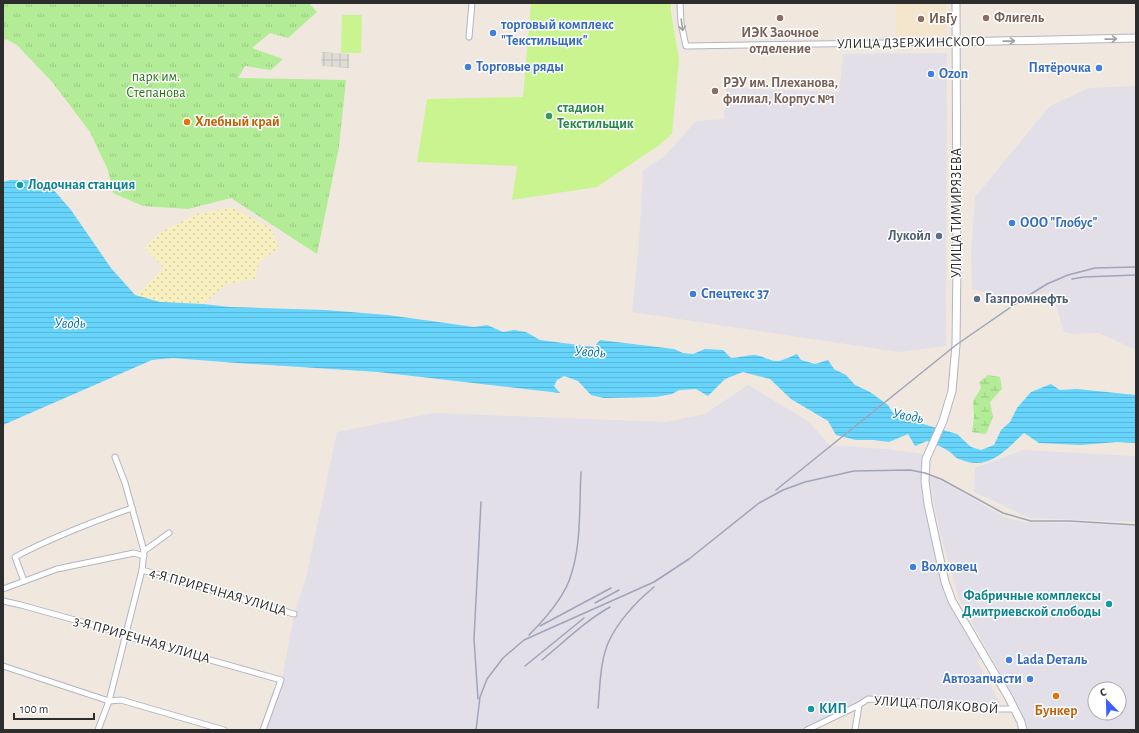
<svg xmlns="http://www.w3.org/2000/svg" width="1139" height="733" viewBox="0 0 1139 733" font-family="'Alegreya Sans',sans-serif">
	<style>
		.industrial { fill: #e2dfe8; fill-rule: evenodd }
		.education { fill: #f3e6cd }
		.wetland { fill: url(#wetland-marsh) }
		.sand { fill: url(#sand-dots) }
		.park { fill: url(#park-tufts) }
		.pitch { fill: #caf490 }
		.plaza { fill: url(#plaza-grid) }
		.water { fill: url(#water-rules) }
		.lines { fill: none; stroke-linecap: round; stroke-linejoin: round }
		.street-casing { stroke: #b2b5c2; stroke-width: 7 }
		.secondary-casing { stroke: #b2b5c2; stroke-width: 9 }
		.street { stroke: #fff; stroke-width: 5 }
		.secondary { stroke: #fff; stroke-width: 7 }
		.rail { stroke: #a0a4b9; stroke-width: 1.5 }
		.oneway { stroke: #a0a0a0 }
		.education-dot { fill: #8d6e63; stroke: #fff; stroke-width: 1.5 }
		.shop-dot { fill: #3f7fe0; stroke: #fff; stroke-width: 1.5 }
		.leisure-dot { fill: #2e9e5b; stroke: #fff; stroke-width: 1.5 }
		.food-dot { fill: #e8710a; stroke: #fff; stroke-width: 1.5 }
		.culture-dot { fill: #0f9aa8; stroke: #fff; stroke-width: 1.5 }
		.service-dot { fill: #5c6f8a; stroke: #fff; stroke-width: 1.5 }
		.labels { text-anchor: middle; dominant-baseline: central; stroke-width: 3; stroke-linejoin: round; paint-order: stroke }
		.education-label { font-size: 14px; font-weight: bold; fill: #785e54; stroke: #fff; text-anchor: start }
		.shop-label { font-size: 14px; font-weight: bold; fill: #366cbe; stroke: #fff; text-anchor: start }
		.street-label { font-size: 14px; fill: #2d2d2d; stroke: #fff }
		.park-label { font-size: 14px; fill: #277513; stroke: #fff }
		.leisure-label { font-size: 14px; font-weight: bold; fill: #27864d; stroke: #fff; text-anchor: start }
		.food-label { font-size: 14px; font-weight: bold; fill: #c56008; stroke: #fff; text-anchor: start }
		.culture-label { font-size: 14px; font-weight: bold; fill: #0d838f; stroke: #fff; text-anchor: start }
		.service-label { font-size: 14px; font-weight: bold; fill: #4e5e75; stroke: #fff; text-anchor: end }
		.water-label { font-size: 15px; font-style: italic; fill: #0072ae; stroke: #fff }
	</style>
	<defs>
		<pattern id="wetland-marsh" width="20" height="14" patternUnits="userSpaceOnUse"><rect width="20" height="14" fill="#b3ec96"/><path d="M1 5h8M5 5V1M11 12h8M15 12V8" fill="none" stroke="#9acb82"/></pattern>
		<pattern id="sand-dots" width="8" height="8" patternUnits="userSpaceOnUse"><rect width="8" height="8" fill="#f7efbf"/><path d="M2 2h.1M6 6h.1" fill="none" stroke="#d4cda4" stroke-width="1.8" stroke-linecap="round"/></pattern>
		<pattern id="park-tufts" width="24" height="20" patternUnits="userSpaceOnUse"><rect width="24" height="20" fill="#b3ec96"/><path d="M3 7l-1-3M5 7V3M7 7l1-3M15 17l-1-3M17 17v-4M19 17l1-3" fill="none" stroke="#9acb82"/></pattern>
		<pattern id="plaza-grid" width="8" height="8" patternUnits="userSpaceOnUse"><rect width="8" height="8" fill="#dfdbd6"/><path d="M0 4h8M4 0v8" fill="none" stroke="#c0bcb8"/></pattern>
		<pattern id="water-rules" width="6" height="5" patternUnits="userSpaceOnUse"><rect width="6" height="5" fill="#67d4fc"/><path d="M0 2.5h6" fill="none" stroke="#5ab6d8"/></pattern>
	</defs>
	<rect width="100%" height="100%" fill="#f0e8de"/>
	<g class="industrial">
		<polygon points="947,53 946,346 899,352 632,312 639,242 643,170 664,157 696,121 724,119 726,88 839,92 843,54"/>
		<polygon points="1136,86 1136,350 1099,333 1073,334 1064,332 1052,292 1011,299 972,289 971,256 975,197 1050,106 1089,88"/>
		<polygon points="748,385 808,421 830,445 886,449 924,454 922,465 923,478 945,585 983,656 977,661 1000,702 997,707 867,698 858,704 804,730 264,730 282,679 294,615 306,578 337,432 434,413 666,422 705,414"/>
		<polygon points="1023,450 1136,456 1136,522 1030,518 974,492 975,468"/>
		<path d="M928,475l12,5 64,37 20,5 44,1 68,3v204h-108l-7,-19 -62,-112 -20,-70zM1095,689h24v24h-24z"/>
	</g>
	<polygon class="education" points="895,3 946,3 946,35 896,37"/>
	<polygon class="wetland" points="988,375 1000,377 1002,389 990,402 993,417 986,434 972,432 974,417 973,401 981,388 979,382"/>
	<polygon class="sand" points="232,207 272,229 279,248 259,262 255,279 226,284 203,304 160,302 135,296 164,268 145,248 161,232 197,214"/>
	<polygon class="park" points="3,3 309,3 317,12 288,38 270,33 252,48 283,59 271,70 245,66 238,78 346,80 339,147 317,254 231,198 188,209 143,206 113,193 108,170 90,132 53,83 17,45 6,39 3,42"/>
	<g class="pitch">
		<polygon points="531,3 671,3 671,12 679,60 672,134 658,146 597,187 512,200 517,166 417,162 427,99 523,97"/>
		<polygon points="342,15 362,15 361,53 341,53"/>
	</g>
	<polygon class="plaza" points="322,52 349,54 349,68 321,66"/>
	<path class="water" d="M10,180h27l15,8 19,22 40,58 24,27 25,7 43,2 27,3 95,3 63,5 86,12 13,-2 16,7 11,-2 12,2 14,8 54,7 6,-7 74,9 9,4 10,1 12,-5 18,1 8,8c8,0 15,-3 23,-3 8,0 16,7 25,6 5,-1 13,-5 18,-7l4,6 14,4 13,-4 6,9 12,6 9,10 15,7 18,13 5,8 13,6 51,15 14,13 10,3 13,-5 7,-15 9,-8 7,-14 14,-16 20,-8 9,6 17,-1 59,6v48l-19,-1 -36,3 -42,-2 -15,-10c-19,18 -36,39 -65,26 -4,-1 -6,-5 -9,-7 -7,-5 -16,-8 -23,-11l-12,5 -7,-12 -19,8 -16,-2h-17l-20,-5 -8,-14 -37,-22 -21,-20 -27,-7 -18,7 -17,17 -12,-7 -17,1 -7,4 -16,3 -52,1 -13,-3 -13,-14 -14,-5 -7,4 -3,6 6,7 -182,-21 -141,-9 -64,-5 -21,2 -149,65v-243z"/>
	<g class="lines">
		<defs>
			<g id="street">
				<polyline points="680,3 681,23 686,46 956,42"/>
				<polyline points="469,37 472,3"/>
				<polyline points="144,551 169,533"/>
				<polyline points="142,570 294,614"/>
				<path d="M24,581l-9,-24c38,-20 77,-35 117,-49"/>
				<polyline points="3,589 57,569 134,553 144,556"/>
				<polyline points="3,601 21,605 118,632 125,636 281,680 263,730"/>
				<polyline points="3,666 109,701 121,700 224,730"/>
				<polyline points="98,730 109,701 142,570 144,551 125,483 115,457"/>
				<polyline points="807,730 859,705 868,699 950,704 1000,709 1015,709"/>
				<polyline points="855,730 859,705"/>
			</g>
			<g id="secondary">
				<polyline points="956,3 957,263 956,345 952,391 943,421 926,459 925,481 928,504 941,564 945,582 952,601 1009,698 1021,722 1023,730"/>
				<polyline points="956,42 1136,38"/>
			</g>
		</defs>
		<use href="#street" class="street-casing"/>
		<use href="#secondary" class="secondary-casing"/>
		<use href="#street" class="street"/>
		<use href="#secondary" class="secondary"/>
		<g class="rail">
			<polyline points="1072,279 1084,277 1136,275"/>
			<polyline points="776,490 956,345 1018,302 1047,284 1068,275 1095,268 1136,267"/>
			<polyline points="595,603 619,590"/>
			<polyline points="540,626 611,588"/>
			<path d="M529,635c15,-15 32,-34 40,-54 13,-34 10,-74 12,-109"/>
			<path d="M542,660c22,-18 43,-39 68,-53"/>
			<polyline points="525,666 584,618"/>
			<polyline points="478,699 474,639 481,502"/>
			<path d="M598,708c2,-21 2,-48 11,-67 10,-21 27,-39 45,-54"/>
			<polyline points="476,730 480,697 487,679 503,658 524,640 654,582 689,559 759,503 783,490 805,482 854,471 910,470 925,473 941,479 1003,513 1031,521 1069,521 1136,525"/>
		</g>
	</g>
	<defs><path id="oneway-shaft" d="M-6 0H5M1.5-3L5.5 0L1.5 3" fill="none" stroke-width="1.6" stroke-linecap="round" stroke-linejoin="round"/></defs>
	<g class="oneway">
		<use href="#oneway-shaft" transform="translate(682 25) rotate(82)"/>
		<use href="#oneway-shaft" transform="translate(1111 39) rotate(-1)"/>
		<use href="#oneway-shaft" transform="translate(1009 41) rotate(-1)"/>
	</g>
	<g class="education-dot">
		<circle cx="780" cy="18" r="4"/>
		<circle cx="986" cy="18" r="4"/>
		<circle cx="921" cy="19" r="4"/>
		<circle cx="715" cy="91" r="4"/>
	</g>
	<g class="shop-dot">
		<circle cx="493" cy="33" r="4"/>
		<circle cx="468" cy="67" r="4"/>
		<circle cx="1099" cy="68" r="4"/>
		<circle cx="931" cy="74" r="4"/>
		<circle cx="1012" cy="223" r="4"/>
		<circle cx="693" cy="294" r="4"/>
		<circle cx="913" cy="567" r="4"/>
		<circle cx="1009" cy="660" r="4"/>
		<circle cx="1030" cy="679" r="4"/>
	</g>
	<circle class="leisure-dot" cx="549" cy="116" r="4"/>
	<g class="food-dot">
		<circle cx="187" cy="122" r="4"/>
		<circle cx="1056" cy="696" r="4"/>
	</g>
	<g class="culture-dot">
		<circle cx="20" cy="185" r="4"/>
		<circle cx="1109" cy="604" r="4"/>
		<circle cx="811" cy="709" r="4"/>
	</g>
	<g class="service-dot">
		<circle cx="939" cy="236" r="4"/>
		<circle cx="977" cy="299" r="4"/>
	</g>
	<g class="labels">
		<g class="education-label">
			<text x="994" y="18">Флигель</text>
			<text x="929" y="19">ИвГу</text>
			<text x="780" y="33" text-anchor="middle">ИЭК Заочное<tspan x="780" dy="16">отделение</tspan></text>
			<text x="723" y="83">РЭУ им. Плеханова,<tspan x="723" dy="16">филиал, Корпус №1</tspan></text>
		</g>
		<g class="shop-label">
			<text x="501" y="25">торговый комплекс<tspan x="501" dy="16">"Текстильщик"</tspan></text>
			<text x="476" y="67">Торговые ряды</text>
			<text x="1091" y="68" text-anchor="end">Пятёрочка</text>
			<text x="939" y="74">Ozon</text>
			<text x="1020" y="223">ООО "Глобус"</text>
			<text x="701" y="294">Спецтекс 37</text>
			<text x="921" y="567">Волховец</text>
			<text x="1017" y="660">Lada Dеталь</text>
			<text x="1022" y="679" text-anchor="end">Автозапчасти</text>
		</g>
		<g class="street-label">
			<text transform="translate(911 43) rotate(-1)">УЛИЦА ДЗЕРЖИНСКОГО</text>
			<text transform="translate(957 213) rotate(-90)">УЛИЦА ТИМИРЯЗЕВА</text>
			<text transform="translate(218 592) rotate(16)">4-Я ПРИРЕЧНАЯ УЛИЦА</text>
			<text transform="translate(142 640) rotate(16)">3-Я ПРИРЕЧНАЯ УЛИЦА</text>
			<text transform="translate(936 705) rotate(4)">УЛИЦА ПОЛЯКОВОЙ</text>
		</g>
		<g class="park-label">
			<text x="156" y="77">парк им.<tspan x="156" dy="16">Степанова</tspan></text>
		</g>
		<g class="leisure-label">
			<text x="557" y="108">стадион<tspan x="557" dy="16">Текстильщик</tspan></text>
		</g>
		<g class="food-label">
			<text x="195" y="122">Хлебный край</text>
			<text x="1056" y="711" text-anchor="middle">Бункер</text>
		</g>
		<g class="culture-label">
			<text x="28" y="185">Лодочная станция</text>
			<text x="1101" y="596" text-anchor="end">Фабричные комплексы<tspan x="1101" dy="16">Дмитриевской слободы</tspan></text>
			<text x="819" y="709">КИП</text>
		</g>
		<g class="service-label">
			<text x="931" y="236">Лукойл</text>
			<text x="985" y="299" text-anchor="start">Газпромнефть</text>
		</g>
		<g class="water-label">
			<text x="70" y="323">Уводь</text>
			<text transform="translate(590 352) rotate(4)">Уводь</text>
			<text transform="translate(908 416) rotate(11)">Уводь</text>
		</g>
	</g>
	<rect width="1139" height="733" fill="none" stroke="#2d2d2d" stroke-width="8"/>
	<g transform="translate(1107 701) rotate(337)"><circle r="19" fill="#ffffff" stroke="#ababab"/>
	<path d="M0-3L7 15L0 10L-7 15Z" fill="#3c60ff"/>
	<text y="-6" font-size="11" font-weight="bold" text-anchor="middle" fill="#2d2d2d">С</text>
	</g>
	<path d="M14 713v6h80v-6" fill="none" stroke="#2d2d2d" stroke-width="2"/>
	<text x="20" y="713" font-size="12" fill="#2d2d2d" stroke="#ffffff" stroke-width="3" paint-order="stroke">100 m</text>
</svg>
